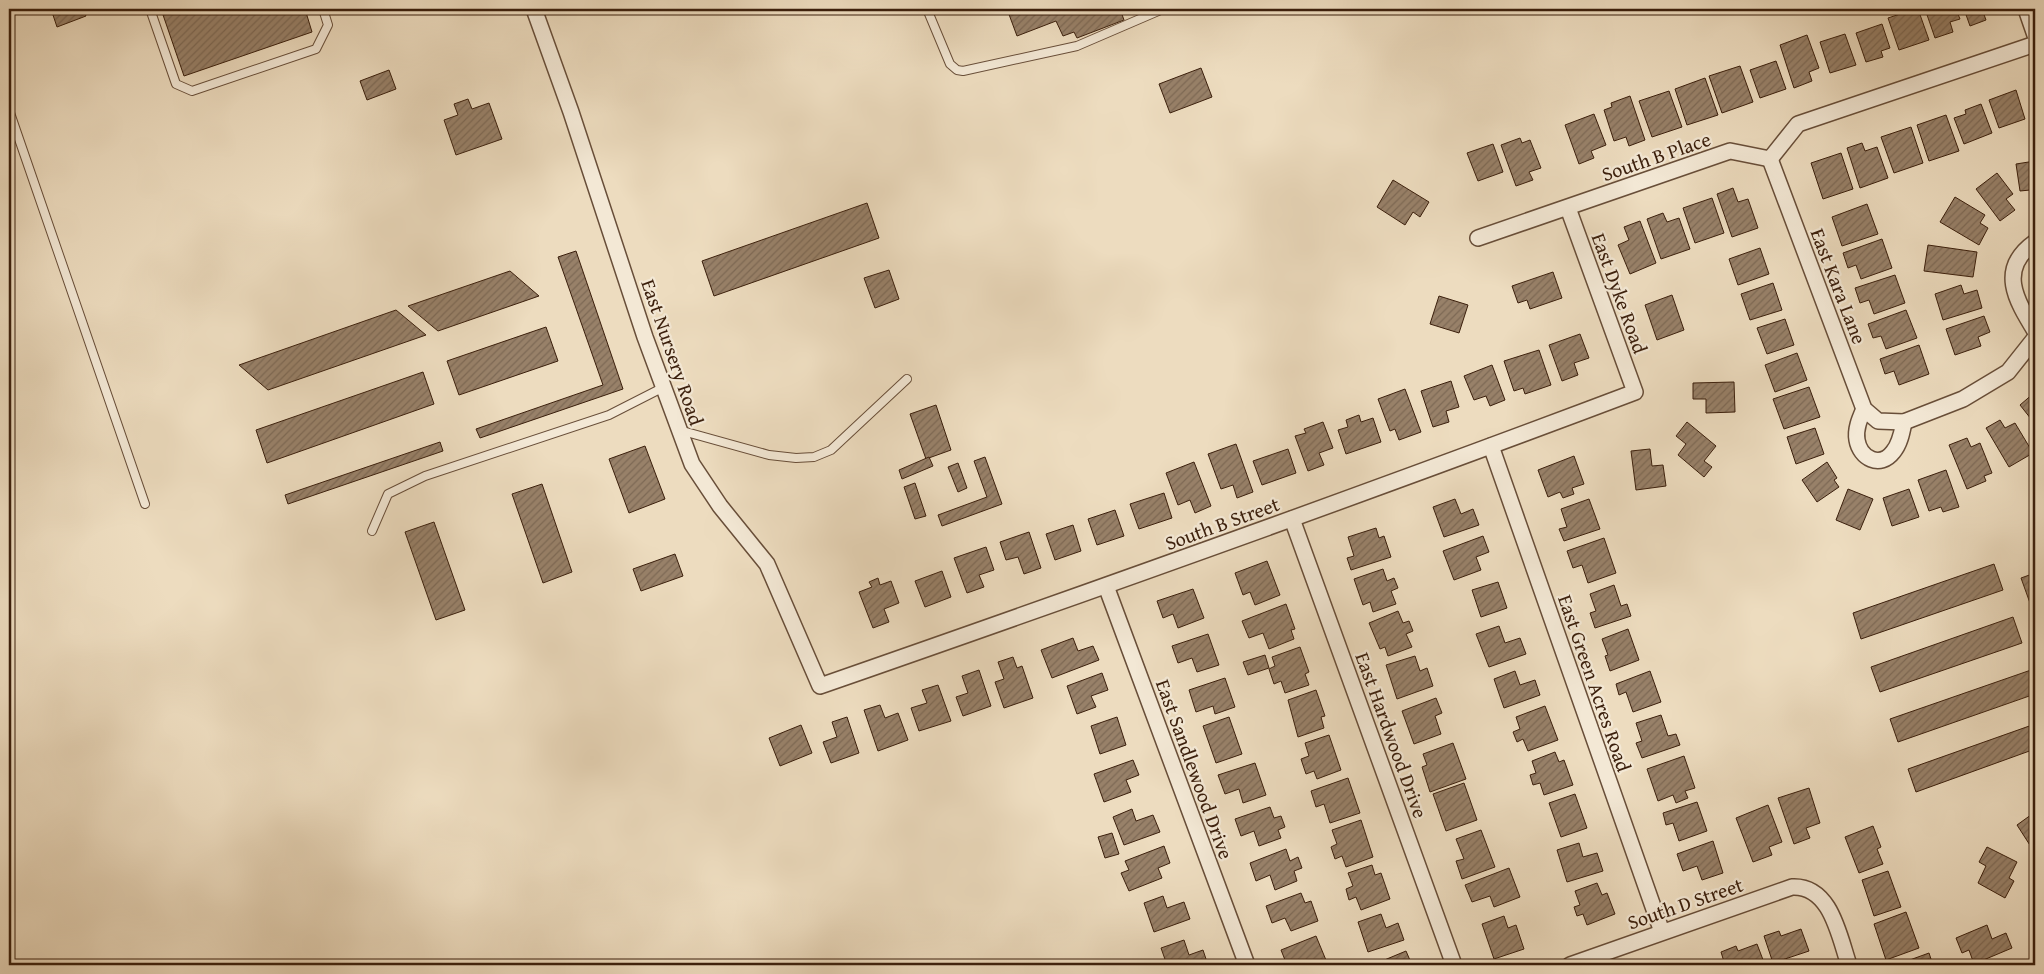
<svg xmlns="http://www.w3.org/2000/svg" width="2044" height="974" viewBox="0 0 2044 974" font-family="'Gentium Book Plus',serif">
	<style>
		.building { fill: url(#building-hatch); stroke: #3b1f0c }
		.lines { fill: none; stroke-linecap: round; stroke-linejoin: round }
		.service-casing { stroke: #684e39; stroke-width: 10 }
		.minor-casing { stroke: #684e39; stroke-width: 18 }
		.service { stroke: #f3e8d5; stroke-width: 8 }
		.minor { stroke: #f3e8d5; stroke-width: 15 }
		.labels { text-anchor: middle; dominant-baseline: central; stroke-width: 4.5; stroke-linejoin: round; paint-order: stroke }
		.street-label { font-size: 20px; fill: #3b1f0c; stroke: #f3e8d5 }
	</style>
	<defs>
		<pattern id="building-hatch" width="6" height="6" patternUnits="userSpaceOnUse" patternTransform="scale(1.25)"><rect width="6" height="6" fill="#988169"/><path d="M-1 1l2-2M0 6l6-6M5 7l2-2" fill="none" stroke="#7d6955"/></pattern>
	</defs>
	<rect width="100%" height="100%" fill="#eddcbf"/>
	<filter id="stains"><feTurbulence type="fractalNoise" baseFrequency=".004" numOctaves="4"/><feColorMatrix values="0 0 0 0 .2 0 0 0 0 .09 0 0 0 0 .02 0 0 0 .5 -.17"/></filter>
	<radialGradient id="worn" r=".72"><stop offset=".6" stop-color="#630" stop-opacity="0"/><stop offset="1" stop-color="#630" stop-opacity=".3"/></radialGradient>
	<g class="building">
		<polygon points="51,9 83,9 86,16 57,27"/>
		<polygon points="161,9 305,9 312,32 184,76"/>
		<polygon points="1007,9 1120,9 1124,20 1077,38 1074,32 1063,36 1056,21 1017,36"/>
		<polygon points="1915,9 1918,9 1929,40 1899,50 1888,18"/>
		<polygon points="1925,9 1956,9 1960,19 1950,22 1953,32 1935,38"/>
		<polygon points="1964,9 1982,9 1986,20 1970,26"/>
		<polygon points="1882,24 1890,48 1881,51 1883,57 1866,62 1856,33"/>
		<polygon points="1845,34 1856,65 1830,73 1820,42"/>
		<polygon points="1807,35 1819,68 1809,72 1812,81 1794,88 1780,45"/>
		<polygon points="1776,61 1786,89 1760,98 1750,70"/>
		<polygon points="1740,66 1753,102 1722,113 1709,76"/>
		<polygon points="1201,68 1212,97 1170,113 1159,84"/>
		<polygon points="389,70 396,89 367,100 360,81"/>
		<polygon points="1705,78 1718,115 1687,125 1675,89"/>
		<polygon points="2016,90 2025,119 1999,128 1989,100"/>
		<polygon points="1669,91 1682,127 1652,137 1639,101"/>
		<polygon points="1630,96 1645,140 1629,146 1626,137 1614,141 1604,110 1612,107 1611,103"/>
		<polygon points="468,99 472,109 489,103 502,139 456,155 444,120 458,115 454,104"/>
		<polygon points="1981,104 1992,133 1964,144 1954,118 1966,114 1965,110"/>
		<polygon points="1594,114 1606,145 1591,151 1594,158 1579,164 1565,125"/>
		<polygon points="1946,115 1959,151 1929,161 1917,125"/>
		<polygon points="1911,127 1923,163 1894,173 1881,137"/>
		<polygon points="1520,138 1522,143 1530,140 1541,168 1529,172 1533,180 1516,186 1501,145"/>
		<polygon points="1862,143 1865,151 1877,147 1888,178 1860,188 1847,148"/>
		<polygon points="1493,144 1503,172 1478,181 1467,153"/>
		<polygon points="1841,153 1853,189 1823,199 1811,163"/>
		<polygon points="2035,161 2035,202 2031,202 2030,190 2020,191 2016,164"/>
		<polygon points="1997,173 2013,194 2006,199 2015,210 2000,221 1976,189"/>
		<polygon points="1393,180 1429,202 1420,217 1413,212 1405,225 1377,207"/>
		<polygon points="1733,188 1738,202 1748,199 1758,228 1732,237 1717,194"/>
		<polygon points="1955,197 1985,215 1980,223 1988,228 1979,245 1940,222"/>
		<polygon points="1712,198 1724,233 1695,243 1683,208"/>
		<polygon points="867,203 879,238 714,296 702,261"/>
		<polygon points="1867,204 1878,234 1842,246 1832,217"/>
		<polygon points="1663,213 1667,222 1679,218 1690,249 1661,259 1647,219"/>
		<polygon points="1640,221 1656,263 1630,274 1618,245 1629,240 1624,227"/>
		<polygon points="1882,239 1892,268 1861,279 1856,265 1848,268 1843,253"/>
		<polygon points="1928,245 1977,252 1973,277 1924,271"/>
		<polygon points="1760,248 1769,274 1738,285 1729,259"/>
		<polygon points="576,251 623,389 480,438 476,429 603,385 558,257"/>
		<polygon points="889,270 899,299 875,308 864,278"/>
		<polygon points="510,271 539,296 438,331 408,306"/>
		<polygon points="1553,272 1562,298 1530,309 1527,300 1518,303 1512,286"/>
		<polygon points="1895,275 1905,303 1874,314 1869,300 1860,303 1855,288"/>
		<polygon points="1773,283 1782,310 1750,320 1741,294"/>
		<polygon points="1961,285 1964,294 1977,290 1982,308 1943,320 1935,294"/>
		<polygon points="1672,295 1684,330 1657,340 1645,305"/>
		<polygon points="1439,296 1468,305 1459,333 1430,324"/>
		<polygon points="396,310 426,335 268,390 239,365"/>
		<polygon points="1906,310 1917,338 1886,349 1881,336 1873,338 1868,324"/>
		<polygon points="1984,316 1990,332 1978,337 1981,346 1955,355 1946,329"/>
		<polygon points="1785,319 1794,345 1767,354 1757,328"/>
		<polygon points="546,327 558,361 459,395 447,361"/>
		<polygon points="1580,334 1589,358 1574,363 1578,375 1562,381 1549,345"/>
		<polygon points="1919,345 1929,374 1899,385 1894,371 1885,374 1880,359"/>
		<polygon points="1539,350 1551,385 1525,394 1523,388 1514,391 1504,361"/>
		<polygon points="1797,353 1807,380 1775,392 1765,365"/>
		<polygon points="1492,365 1505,400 1490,406 1486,396 1474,400 1464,376"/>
		<polygon points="423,372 434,404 267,463 256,430"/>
		<polygon points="1451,381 1459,407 1446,411 1449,422 1433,427 1421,391"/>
		<polygon points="1734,382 1735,412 1706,413 1706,399 1693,399 1693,383"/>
		<polygon points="1809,387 1820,417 1784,429 1773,399"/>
		<polygon points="1405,389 1421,432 1399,440 1395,429 1390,431 1378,399"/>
		<polygon points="2034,393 2035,395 2035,424 2020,405"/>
		<polygon points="936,405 951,450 926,459 910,414"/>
		<polygon points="1359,415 1361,422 1373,418 1381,442 1346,454 1338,430 1348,427 1346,420"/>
		<polygon points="2000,420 2005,428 2015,423 2033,453 2009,467 1986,428"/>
		<polygon points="1323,422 1333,448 1319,453 1324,465 1308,471 1295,436 1306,433 1304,429"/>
		<polygon points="1687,422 1716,446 1704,461 1712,467 1704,477 1678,455 1686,444 1676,436"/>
		<polygon points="1815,428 1824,454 1796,464 1787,437"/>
		<polygon points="1967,438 1971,447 1980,443 1992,473 1984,476 1986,481 1967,489 1949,445"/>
		<polygon points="440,442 443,451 288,504 285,495"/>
		<polygon points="1236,444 1253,492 1237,498 1233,485 1221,489 1208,454"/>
		<polygon points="645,446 665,499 629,513 609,459"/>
		<polygon points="1288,449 1296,473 1262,485 1253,461"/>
		<polygon points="1650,449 1652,466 1663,465 1666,486 1636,490 1631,451"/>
		<polygon points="1574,456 1584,484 1572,488 1574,494 1563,498 1560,492 1548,497 1538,470"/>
		<polygon points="929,457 933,466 902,479 899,470"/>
		<polygon points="985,457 1002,504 942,526 938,515 987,497 974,461"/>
		<polygon points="1194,462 1211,506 1195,513 1190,500 1178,505 1166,473"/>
		<polygon points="1827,462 1837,478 1834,480 1839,487 1817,502 1802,480"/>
		<polygon points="958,463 967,488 958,492 948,467"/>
		<polygon points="1946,470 1959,507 1943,512 1941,507 1929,511 1918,480"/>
		<polygon points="915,483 926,516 915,519 904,487"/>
		<polygon points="542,484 572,572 543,583 512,494"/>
		<polygon points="1848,489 1873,499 1860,530 1836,520"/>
		<polygon points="1909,489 1919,517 1892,526 1883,498"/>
		<polygon points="1164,493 1172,518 1139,529 1130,504"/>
		<polygon points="1455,499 1461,514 1473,509 1479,525 1444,537 1433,507"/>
		<polygon points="1589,499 1600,529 1564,541 1559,529 1567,527 1561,509"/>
		<polygon points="1115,510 1124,536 1097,545 1088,519"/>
		<polygon points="434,522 465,610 436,620 405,532"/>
		<polygon points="1073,525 1081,551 1055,560 1046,534"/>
		<polygon points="1376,528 1379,538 1384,536 1391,557 1351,570 1347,558 1354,556 1348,537"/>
		<polygon points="1029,532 1041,568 1024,574 1018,557 1006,560 1000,542"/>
		<polygon points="1483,536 1489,552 1476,557 1481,570 1454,580 1443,551"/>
		<polygon points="1604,538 1616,573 1588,583 1582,565 1573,568 1567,551"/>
		<polygon points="986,547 994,570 979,575 984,587 967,593 954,558"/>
		<polygon points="675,554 683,576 641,591 633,569"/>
		<polygon points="1267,561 1280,595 1255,605 1250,592 1243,595 1235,573"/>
		<polygon points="1994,564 2003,590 1861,639 1853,613"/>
		<polygon points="1383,569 1387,581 1394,578 1398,588 1391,591 1396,604 1373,612 1370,602 1363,605 1354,579"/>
		<polygon points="942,571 951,597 925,607 915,581"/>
		<polygon points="2035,573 2035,617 2021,578"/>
		<polygon points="878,578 880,585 891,581 899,603 884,609 889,622 873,628 859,592 872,587 869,582"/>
		<polygon points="1498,582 1507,608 1481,617 1472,590"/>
		<polygon points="1614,585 1621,606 1627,604 1631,616 1595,628 1590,613 1596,611 1590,594"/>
		<polygon points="1193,589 1204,618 1178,628 1173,614 1163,618 1157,601"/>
		<polygon points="1286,604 1295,629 1291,630 1294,639 1269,649 1263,633 1249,638 1242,621"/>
		<polygon points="1398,611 1403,623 1409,621 1413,631 1406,634 1412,647 1388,656 1385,647 1380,649 1369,623"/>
		<polygon points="2013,617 2022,643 1880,692 1871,667"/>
		<polygon points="1499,626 1505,643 1520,638 1526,654 1489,667 1476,634"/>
		<polygon points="1628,629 1639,660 1610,671 1605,656 1608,655 1602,639"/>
		<polygon points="1208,634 1219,665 1197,672 1192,658 1178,663 1172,646"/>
		<polygon points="1073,638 1078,651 1093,646 1099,660 1052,678 1041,650"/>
		<polygon points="1300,647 1309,672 1305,674 1309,685 1285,693 1281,681 1274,684 1269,669 1275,666 1272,657"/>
		<polygon points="1265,655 1269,668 1248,675 1243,662"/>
		<polygon points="1415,656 1420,671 1427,668 1433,686 1397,699 1386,665"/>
		<polygon points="1013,657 1017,668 1022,666 1033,698 1004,708 995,682 1004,679 998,662"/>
		<polygon points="979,670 991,706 963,716 956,697 968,693 962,676"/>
		<polygon points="2031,670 2035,681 2035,694 1898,742 1890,719"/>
		<polygon points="1515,671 1520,685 1535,680 1540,695 1504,708 1494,679"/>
		<polygon points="1650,671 1661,702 1633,712 1626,692 1619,695 1616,684"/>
		<polygon points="1102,673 1108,690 1091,696 1096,707 1077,714 1067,686"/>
		<polygon points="1225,678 1235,707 1215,714 1213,706 1196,712 1189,690"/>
		<polygon points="938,685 951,721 919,731 911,708 927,703 922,690"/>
		<polygon points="1316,690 1325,716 1321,717 1324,728 1298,737 1288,700"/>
		<polygon points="1436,698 1442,713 1435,716 1441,734 1414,744 1402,711"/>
		<polygon points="880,705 885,718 898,713 908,740 878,751 864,710"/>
		<polygon points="1545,706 1558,740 1528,751 1523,739 1517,742 1513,732 1520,729 1516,717"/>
		<polygon points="1661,715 1668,736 1676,734 1680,745 1642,758 1636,743 1642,741 1636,723"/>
		<polygon points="847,717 859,753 831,763 823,742 837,737 832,722"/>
		<polygon points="1117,717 1126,745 1100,754 1091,726"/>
		<polygon points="1229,717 1242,754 1216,763 1203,726"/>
		<polygon points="2035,724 2035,749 1916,792 1908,769"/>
		<polygon points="801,725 812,753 780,766 769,738"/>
		<polygon points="1329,735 1341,770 1317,779 1314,771 1306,774 1301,759 1309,756 1305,743"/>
		<polygon points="1453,743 1466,779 1430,792 1422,767 1427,765 1423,754"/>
		<polygon points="1555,752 1559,762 1564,760 1573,785 1544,795 1540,783 1533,785 1530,775 1536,773 1532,761"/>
		<polygon points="1684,756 1695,788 1685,791 1688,798 1676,803 1673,795 1658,801 1647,769"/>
		<polygon points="1133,760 1139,775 1126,780 1131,792 1104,802 1094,774"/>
		<polygon points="1255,763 1266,795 1243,803 1239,789 1225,794 1218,775"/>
		<polygon points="1348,778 1360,813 1330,823 1324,804 1316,807 1311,791"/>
		<polygon points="1464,783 1477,820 1446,831 1433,794"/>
		<polygon points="1809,788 1820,823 1806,828 1810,838 1794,844 1778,798"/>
		<polygon points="1575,794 1587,828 1561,837 1549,803"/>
		<polygon points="1697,802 1707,831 1679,841 1673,823 1666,825 1663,813"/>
		<polygon points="1768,805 1782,842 1769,847 1772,855 1753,862 1736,818"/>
		<polygon points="1270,807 1274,818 1281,816 1285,827 1278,830 1281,838 1259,846 1254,831 1241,836 1235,819"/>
		<polygon points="1132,809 1136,821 1153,815 1160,832 1124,845 1113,817"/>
		<polygon points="2035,812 2035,853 2017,825"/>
		<polygon points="1361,820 1373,857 1346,867 1342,856 1335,859 1331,847 1337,844 1332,830"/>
		<polygon points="1873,826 1881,847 1877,849 1883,864 1859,873 1845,837"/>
		<polygon points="1481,830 1495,867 1462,879 1456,861 1464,859 1456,839"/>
		<polygon points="1112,833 1119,854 1105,858 1098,837"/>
		<polygon points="1713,841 1723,873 1702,880 1697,866 1683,871 1677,854"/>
		<polygon points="1579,843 1583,857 1597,853 1603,871 1567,882 1557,850"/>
		<polygon points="1164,846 1170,863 1158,868 1162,878 1129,891 1121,873 1129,870 1125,861"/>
		<polygon points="1987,847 2017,862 2009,878 2014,881 2005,898 1978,883 1986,866 1979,862"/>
		<polygon points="1286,849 1290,861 1298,857 1302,868 1294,871 1297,881 1275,890 1270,875 1256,881 1250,863"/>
		<polygon points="1372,865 1375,875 1381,873 1390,899 1361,910 1356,897 1349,900 1346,889 1353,886 1348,873"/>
		<polygon points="1509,868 1520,897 1494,907 1490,896 1472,902 1465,885"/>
		<polygon points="1888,871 1901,907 1874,916 1862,880"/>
		<polygon points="1597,883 1602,895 1607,893 1615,914 1587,925 1583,914 1577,916 1574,907 1580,905 1575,891"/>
		<polygon points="1301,893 1305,903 1311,901 1318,921 1291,931 1285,918 1272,923 1266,906"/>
		<polygon points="1163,896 1167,908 1184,902 1190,919 1154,932 1144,903"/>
		<polygon points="1906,912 1919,948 1886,960 1874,924"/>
		<polygon points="1381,914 1386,928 1398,923 1404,940 1368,952 1358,922"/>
		<polygon points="1504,916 1508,928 1516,925 1524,949 1494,959 1482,924"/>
		<polygon points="1987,925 1992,939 2006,933 2012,948 1974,964 1969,950 1962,953 1956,938"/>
		<polygon points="1801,929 1809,951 1773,963 1764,936 1779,931 1781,936"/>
		<polygon points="1316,936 1328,965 1302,965 1300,961 1287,965 1281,950"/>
		<polygon points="1184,940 1189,955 1203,950 1208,965 1167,965 1161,948"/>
		<polygon points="1757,944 1765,965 1725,965 1721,952 1736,946 1738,951"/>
		<polygon points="1406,951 1412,965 1384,965 1382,961"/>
		<polygon points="1929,953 1933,965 1896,965"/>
	</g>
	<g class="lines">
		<defs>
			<g id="service">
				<polyline points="150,9 176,84 192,91 316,49 328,25 323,9"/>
				<polyline points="927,9 950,64 957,70 963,71 1077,46 1163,9"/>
				<polyline points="9,110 145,504"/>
				<polyline points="679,430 769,455 796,458 814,457 831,450 907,379"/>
				<polyline points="372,531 388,494 425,476 609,415 664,387"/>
			</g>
			<g id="minor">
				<path d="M534,9l37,103 74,225 47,127 28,42 47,58 53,122c273,-95 545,-192 815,-294l-67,-184"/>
				<polyline points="2026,9 2035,35"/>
				<polyline points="1770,159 1864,409 1878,421 1904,422 1963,399 2008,372 2035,338"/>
				<polyline points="1478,238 1730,151 1770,159 1798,124 2035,44"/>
				<path d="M2035,242c-38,27 -19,58 0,89"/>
				<path d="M1864,409c-4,9 -9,20 -7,31 3,18 23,29 36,12 7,-8 9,-20 11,-30"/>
				<polyline points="1491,446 1662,932"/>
				<polyline points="1292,519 1454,965"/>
				<polyline points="1106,586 1247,965"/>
				<path d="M1570,965l222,-78c39,-2 47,49 57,78"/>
			</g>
		</defs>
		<use href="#service" class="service-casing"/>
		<use href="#minor" class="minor-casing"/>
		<use href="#service" class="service"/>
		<use href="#minor" class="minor"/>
	</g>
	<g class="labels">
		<g class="street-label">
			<text transform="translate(1656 156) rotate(-19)">South B Place</text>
			<text transform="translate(1839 286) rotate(69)">East Kara Lane</text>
			<text transform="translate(1620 293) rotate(70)">East Dyke Road</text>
			<text transform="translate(673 352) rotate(71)">East Nursery Road</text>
			<text transform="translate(1222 523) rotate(-20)">South B Street</text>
			<text transform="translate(1595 683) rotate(71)">East Green Acres Road</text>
			<text transform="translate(1392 735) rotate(70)">East Hardwood Drive</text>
			<text transform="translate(1195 769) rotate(70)">East Sandlewood Drive</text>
			<text transform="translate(1685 903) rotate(-19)">South D Street</text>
		</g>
	</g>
	<rect width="2044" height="974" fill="none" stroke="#eddcbf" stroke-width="30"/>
	<rect x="10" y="10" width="2024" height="954" fill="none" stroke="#3b1f0c" stroke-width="2.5"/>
	<rect x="15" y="15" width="2014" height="944" fill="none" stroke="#3b1f0c"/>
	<rect width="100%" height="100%" filter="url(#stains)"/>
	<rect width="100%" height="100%" fill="url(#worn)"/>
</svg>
